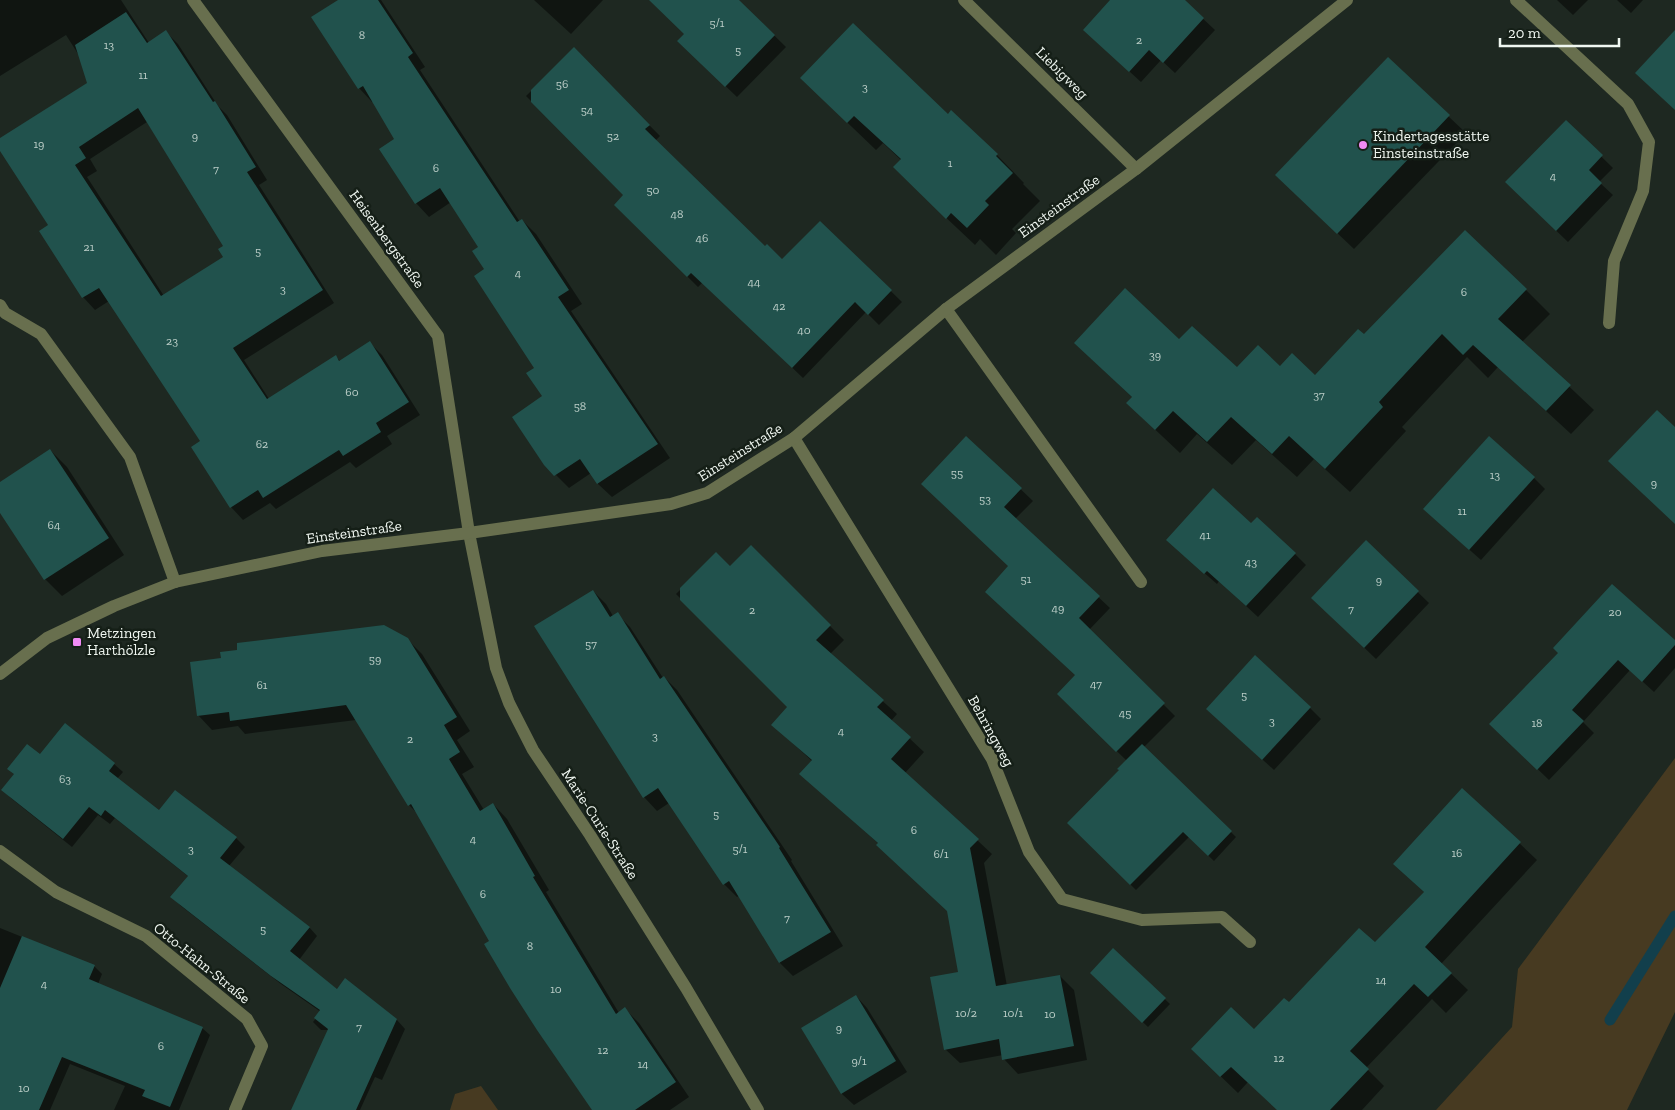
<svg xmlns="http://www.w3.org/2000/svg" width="1675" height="1110" viewBox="0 0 1675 1110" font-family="'Zilla Slab',serif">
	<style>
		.green { fill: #473a21 }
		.shadow { fill: #0007; fill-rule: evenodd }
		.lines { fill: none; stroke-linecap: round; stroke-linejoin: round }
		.stream { stroke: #123f4c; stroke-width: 11 }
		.building { fill: #21524d; fill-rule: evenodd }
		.lane { stroke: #686f4e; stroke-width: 12 }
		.street { stroke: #686f4e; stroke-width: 12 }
		.poi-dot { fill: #f08bf5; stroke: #151f17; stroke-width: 2 }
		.labels { text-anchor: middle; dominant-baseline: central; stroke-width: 5; stroke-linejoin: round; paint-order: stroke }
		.number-label { font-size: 12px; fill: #bccec8 }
		.street-label { font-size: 15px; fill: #f0f7f1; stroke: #151f17 }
		.poi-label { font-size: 15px; fill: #f0f7f1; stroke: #151f17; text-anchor: start }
	</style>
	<rect width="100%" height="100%" fill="#1e2821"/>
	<g class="green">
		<polygon points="1675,758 1675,1012 1627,1110 1436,1110 1512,1027 1518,969"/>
		<polygon points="481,1086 498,1110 450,1110 455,1094"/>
	</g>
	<g class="shadow">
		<path d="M0,0h121l28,43 17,-11 12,12 40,62 9,9 40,65 -8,5 75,118 -90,57 25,39 67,-42 4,4 30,-18 12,12 38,60 -33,21 5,8 -36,24 -6,-6 -74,47 -6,-6 -27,17 -12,-13 -29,-65 -93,-141 -14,9 -12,-13 -34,-71 -49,-77v-10l94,-60 -28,-44 -66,41zM147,122l78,124v11l-61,39 -77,-119 10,-6 -7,-12z"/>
		<polygon points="340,0 381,0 425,67 420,70 520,222 522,220 536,234 582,304 571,311 670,458 612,497 598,484 591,473 569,488 545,464 544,397 535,368 486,270 480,247 451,202 429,217 416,203 396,139 373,101 372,102 359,88"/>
		<polygon points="534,0 603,0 571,34"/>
		<polygon points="650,0 738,0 786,47 737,97 690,52 685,34"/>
		<polygon points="1112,0 1183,0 1215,30 1175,73 1161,60 1141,82 1096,41"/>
		<polygon points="1557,0 1588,0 1573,15"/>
		<polygon points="1617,0 1643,0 1631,13"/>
		<polygon points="574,49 660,136 655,141 765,248 782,261 820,222 902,302 879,325 866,312 803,378 703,282 698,287 615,205 625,195 526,96"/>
		<polygon points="1388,59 1466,133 1354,249 1293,191"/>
		<polygon points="829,105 997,155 1024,183 1023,184 1040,201 1012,229 1016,233 996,255 980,239 975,245 922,195 901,160 883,143 876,150"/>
		<polygon points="1566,122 1613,168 1599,182 1613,195 1568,242 1518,194"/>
		<polygon points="1526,290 1550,314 1522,342 1594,410 1571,434 1498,367 1488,378 1467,357 1402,427 1406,431 1350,492 1314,459 1297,477 1256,440 1232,465 1197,434 1180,453 1127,403 1133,398 1075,343 1179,341 1237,369 1280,368 1315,377 1364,336"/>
		<polygon points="966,437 1033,501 1015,519 1110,608 1089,630 1175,716 1144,747 1236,837 1214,861 1189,837 1136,890 1068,823 1121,770 1127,761 1058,694 1076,676 1010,567"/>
		<polygon points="50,450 67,467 124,555 62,596 45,579 0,510 0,483"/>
		<polygon points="1534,478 1545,489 1481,560 1436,520"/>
		<polygon points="1251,525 1295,554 1306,565 1258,617 1219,581 1217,584 1179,551"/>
		<polygon points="1366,542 1429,603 1376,659 1324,609"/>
		<polygon points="751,547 844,640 830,654 897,714 891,721 924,752 905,773 992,854 984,863 1007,986 1060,976 1074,990 1087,1060 1018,1074 1004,1059 1003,1055 960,1063 945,1049 959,973 948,911 879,844 801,774 812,761 787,738 789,707 676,594 716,554 730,568"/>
		<polygon points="593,591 606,604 613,616 617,614 630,627 663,678 664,677 677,690 792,860 791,861 843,946 793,976 780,963 739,896 737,897 724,884 669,803 657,811 644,797"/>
		<polygon points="407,639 422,654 470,731 457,740 474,767 462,774 484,810 493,804 507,819 549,890 546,892 619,1013 625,1009 639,1023 689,1097 670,1110 593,1110 491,941 419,815 409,805 356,720 245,734 238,726 212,730 198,715"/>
		<polygon points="1675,642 1675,668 1654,692 1630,670 1583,722 1594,733 1549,780 1491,724 1560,653"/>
		<polygon points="1310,708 1321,719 1274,770 1219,720"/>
		<polygon points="40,756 114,764 123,772 117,779 159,812 236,838 245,847 229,866 309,927 317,936 299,960 338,990 346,980 397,1020 405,1029 382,1080 375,1077 360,1110 293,1110 328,1030 321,1030 313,1022 321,1012 281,984 181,906 172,897 189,877 115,818 110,824 98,815 72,847 12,799 3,790"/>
		<polygon points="1463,790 1537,860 1441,964 1468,990 1446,1013 1432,999 1366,1068 1384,1086 1362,1110 1278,1110 1248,1082 1238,1093 1209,1065 1289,1004 1375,943 1425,893 1394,864"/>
		<polygon points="0,928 94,966 102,974 98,984 202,1028 210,1035 179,1110 114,1110 125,1086 70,1064 50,1110 0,1110"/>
		<polygon points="1113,950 1170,1004 1148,1027 1092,973"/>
		<polygon points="856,996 867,1008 907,1072 854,1105 842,1094 803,1029"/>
	</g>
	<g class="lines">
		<polyline class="stream" points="1610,1020 1675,916"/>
	</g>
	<g class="building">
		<polygon points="338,0 378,0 413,53 408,57 517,222 522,219 569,290 558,297 658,444 597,484 580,459 554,476 544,465 512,417 542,396 526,373 534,368 474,276 484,269 472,251 478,247 440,188 415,204 379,149 394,139 363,86 358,89 311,17"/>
		<polygon points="649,0 739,0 775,35 725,87 677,41 684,34"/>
		<polygon points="1110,0 1185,0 1204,18 1163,63 1149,50 1129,72 1083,30"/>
		<path d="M126,12l21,31 19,-13 47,72 2,-1 41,66 -9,5 76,118 -90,58 34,51 69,-44 3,6 31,-20 39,61 -33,21 5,9 -38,24 -4,-6 -76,48 -5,-8 -28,18 -39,-61 9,-6 -101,-153 -17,10 -43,-67 9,-6 -48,-74v-13l87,-55 -12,-38zM138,108l85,138 -5,3 5,8 -62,39 -86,-131 11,-7 -7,-11z"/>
		<polygon points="853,23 948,114 951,110 998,154 996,156 1013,173 985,201 989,205 967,228 951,213 946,219 893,167 901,159 854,116 847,123 800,78"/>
		<polygon points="1675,30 1675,110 1635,73"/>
		<polygon points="574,47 650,125 645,129 765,246 767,244 782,259 820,221 892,290 868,315 855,302 792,368 691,273 687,277 614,205 623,195 531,102 531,90"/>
		<polygon points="1388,57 1450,115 1337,234 1275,175"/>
		<polygon points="1566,120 1603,155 1589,170 1602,183 1556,231 1505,182"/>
		<polygon points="1465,230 1527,289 1498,319 1571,385 1546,411 1473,345 1463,355 1442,334 1379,402 1383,407 1325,469 1289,436 1272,454 1231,417 1207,442 1173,411 1155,430 1126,403 1132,397 1074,343 1125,288 1179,339 1192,326 1237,367 1258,345 1280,366 1292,353 1315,375 1358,329 1364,334"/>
		<polygon points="1657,410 1675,427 1675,524 1608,461"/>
		<polygon points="966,436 1022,488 1004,507 1100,596 1079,618 1165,703 1116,752 1057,694 1075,675 985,592 1008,566 921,484"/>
		<polygon points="1489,436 1535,477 1469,550 1423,509"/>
		<polygon points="50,449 109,538 44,580 0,513 0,482"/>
		<polygon points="1213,488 1251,523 1257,517 1296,553 1246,606 1207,571 1204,574 1166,540"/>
		<polygon points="1366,540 1419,591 1364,648 1311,598"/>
		<polygon points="751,545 831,625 816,640 884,700 877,707 911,737 891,759 979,839 970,848 996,986 1060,975 1074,1046 1002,1060 999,1039 944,1050 930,977 958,972 947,911 876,845 878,843 799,774 812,760 771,725 787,707 680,600 680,588 716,552 730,566"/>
		<polygon points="1612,584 1675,640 1675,645 1642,682 1618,660 1572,710 1584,721 1537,770 1489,724 1558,653 1553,648"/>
		<polygon points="593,590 610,617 618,612 660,679 664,676 780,847 779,848 831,932 779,963 729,881 723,885 658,788 643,798 534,626"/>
		<polygon points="384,625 408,638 457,717 444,725 460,752 449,759 480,811 493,803 535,876 533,877 616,1014 625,1007 676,1082 635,1110 592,1110 537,1030 510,988 484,944 489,941 411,804 408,806 346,705 230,721 229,712 197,716 190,662 221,658 220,652 237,650 237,643"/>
		<polygon points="1255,655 1311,707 1262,760 1206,709"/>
		<polygon points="65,723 115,763 109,771 159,810 175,790 237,837 220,858 310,927 290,951 337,989 345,978 397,1019 356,1110 291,1110 328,1029 314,1018 320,1010 271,976 170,897 188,876 105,810 101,816 89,807 63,839 1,790 14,774 7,769 27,744 40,754"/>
		<polygon points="1142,744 1232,831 1208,856 1183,832 1130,885 1067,823 1119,770 1117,769"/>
		<polygon points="1462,788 1521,842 1425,947 1452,973 1428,997 1414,984 1350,1051 1369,1069 1330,1110 1277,1110 1231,1067 1220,1077 1191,1049 1231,1007 1254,1029 1284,998 1289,1002 1359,928 1375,942 1424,892 1393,864"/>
		<polygon points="22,936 95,965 89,979 203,1027 170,1107 142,1096 145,1090 62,1057 39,1110 0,1110 0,988"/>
		<polygon points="1113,948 1166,998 1142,1023 1090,973"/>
		<polygon points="856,995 896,1061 841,1094 801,1028"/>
	</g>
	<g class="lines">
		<polyline class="lane" points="946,309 1141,582"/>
		<g class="street">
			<polyline points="193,0 438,336 469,533 496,668 509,703 533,750 590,835 686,988 758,1110"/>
			<polyline points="964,0 1136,169"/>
			<polyline points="1516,0 1628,104 1649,142 1643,191 1614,261 1609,323"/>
			<polyline points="0,305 5,313 41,334 130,457 175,582"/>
			<polyline points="794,438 992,759 1029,852 1062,899 1142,920 1222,917 1250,942"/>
			<polyline points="0,674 47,638 114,606 175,582 322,551 469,533 671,504 707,493 794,438 946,309 1136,169 1347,0"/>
			<polyline points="0,851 56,892 146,936 247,1019 262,1046 235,1110"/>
		</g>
	</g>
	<g class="poi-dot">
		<circle cx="1363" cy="145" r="5"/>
		<rect x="72" y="637" width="10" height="10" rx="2.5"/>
	</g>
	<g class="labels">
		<g class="number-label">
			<text x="717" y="23">5/1</text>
			<text x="362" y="35">8</text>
			<text x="1139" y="40">2</text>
			<text x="109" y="45">13</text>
			<text x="738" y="50">5</text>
			<text x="143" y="75">11</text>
			<text x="562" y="84">56</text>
			<text x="865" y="87">3</text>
			<text x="587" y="110">54</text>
			<text x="195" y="136">9</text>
			<text x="613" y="136">52</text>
			<text x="39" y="144">19</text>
			<text x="950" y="163">1</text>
			<text x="436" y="168">6</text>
			<text x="216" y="169">7</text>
			<text x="1553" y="176">4</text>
			<text x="653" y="190">50</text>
			<text x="677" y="214">48</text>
			<text x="702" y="238">46</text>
			<text x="89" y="247">21</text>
			<text x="258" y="251">5</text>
			<text x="518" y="273">4</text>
			<text x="754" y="282">44</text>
			<text x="283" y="289">3</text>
			<text x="1464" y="292">6</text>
			<text x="779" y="306">42</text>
			<text x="804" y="330">40</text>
			<text x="172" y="341">23</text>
			<text x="1155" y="355">39</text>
			<text x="352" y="392">60</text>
			<text x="1319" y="395">37</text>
			<text x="580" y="406">58</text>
			<text x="262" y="444">62</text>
			<text x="957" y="473">55</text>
			<text x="1495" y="475">13</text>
			<text x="1654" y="483">9</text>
			<text x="985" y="499">53</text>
			<text x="1462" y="511">11</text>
			<text x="54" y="525">64</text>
			<text x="1205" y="535">41</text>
			<text x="1251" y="562">43</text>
			<text x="1026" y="579">51</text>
			<text x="1379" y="580">9</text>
			<text x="1058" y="608">49</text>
			<text x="1351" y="609">7</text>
			<text x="752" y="610">2</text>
			<text x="1615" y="612">20</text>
			<text x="591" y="644">57</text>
			<text x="375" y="659">59</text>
			<text x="1096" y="684">47</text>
			<text x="262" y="685">61</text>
			<text x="1244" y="695">5</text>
			<text x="1125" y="713">45</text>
			<text x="1272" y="721">3</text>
			<text x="1537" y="723">18</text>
			<text x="841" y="731">4</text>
			<text x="655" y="736">3</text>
			<text x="410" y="739">2</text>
			<text x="65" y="779">63</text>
			<text x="716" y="814">5</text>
			<text x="914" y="830">6</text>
			<text x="473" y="839">4</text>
			<text x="191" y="849">3</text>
			<text x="740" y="849">5/1</text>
			<text x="1457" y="853">16</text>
			<text x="941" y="854">6/1</text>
			<text x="483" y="894">6</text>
			<text x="787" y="918">7</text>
			<text x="263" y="929">5</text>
			<text x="530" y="946">8</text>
			<text x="1381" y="980">14</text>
			<text x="44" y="984">4</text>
			<text x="556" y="989">10</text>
			<text x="966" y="1013">10/2</text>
			<text x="1013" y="1013">10/1</text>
			<text x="1050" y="1014">10</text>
			<text x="359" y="1027">7</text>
			<text x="839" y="1028">9</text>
			<text x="161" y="1046">6</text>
			<text x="603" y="1050">12</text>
			<text x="1279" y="1058">12</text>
			<text x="859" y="1061">9/1</text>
			<text x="643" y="1064">14</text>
			<text x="24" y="1088">10</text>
		</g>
		<g class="street-label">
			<text transform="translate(1062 73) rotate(45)">Liebigweg</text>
			<text transform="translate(1059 206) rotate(-36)">Einsteinstraße</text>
			<text transform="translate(387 239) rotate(54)">Heisenbergstraße</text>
			<text transform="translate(740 452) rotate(-32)">Einsteinstraße</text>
			<text transform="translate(354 532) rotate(-8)">Einsteinstraße</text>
			<text transform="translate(991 731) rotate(61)">Behringweg</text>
			<text transform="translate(600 824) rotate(57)">Marie-Curie-Straße</text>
			<text transform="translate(202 963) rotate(39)">Otto-Hahn-Straße</text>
		</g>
		<g class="poi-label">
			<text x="1373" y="136">Kindertagesstätte<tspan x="1373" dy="17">Einsteinstraße</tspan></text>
			<text x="87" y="633">Metzingen<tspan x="87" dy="17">Harthölzle</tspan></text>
		</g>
	</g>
	<path d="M1500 38v8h119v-8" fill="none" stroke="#f0f7f1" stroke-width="2.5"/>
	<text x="1508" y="38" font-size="15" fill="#f0f7f1" stroke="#151f17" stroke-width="4" paint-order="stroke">20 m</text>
</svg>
